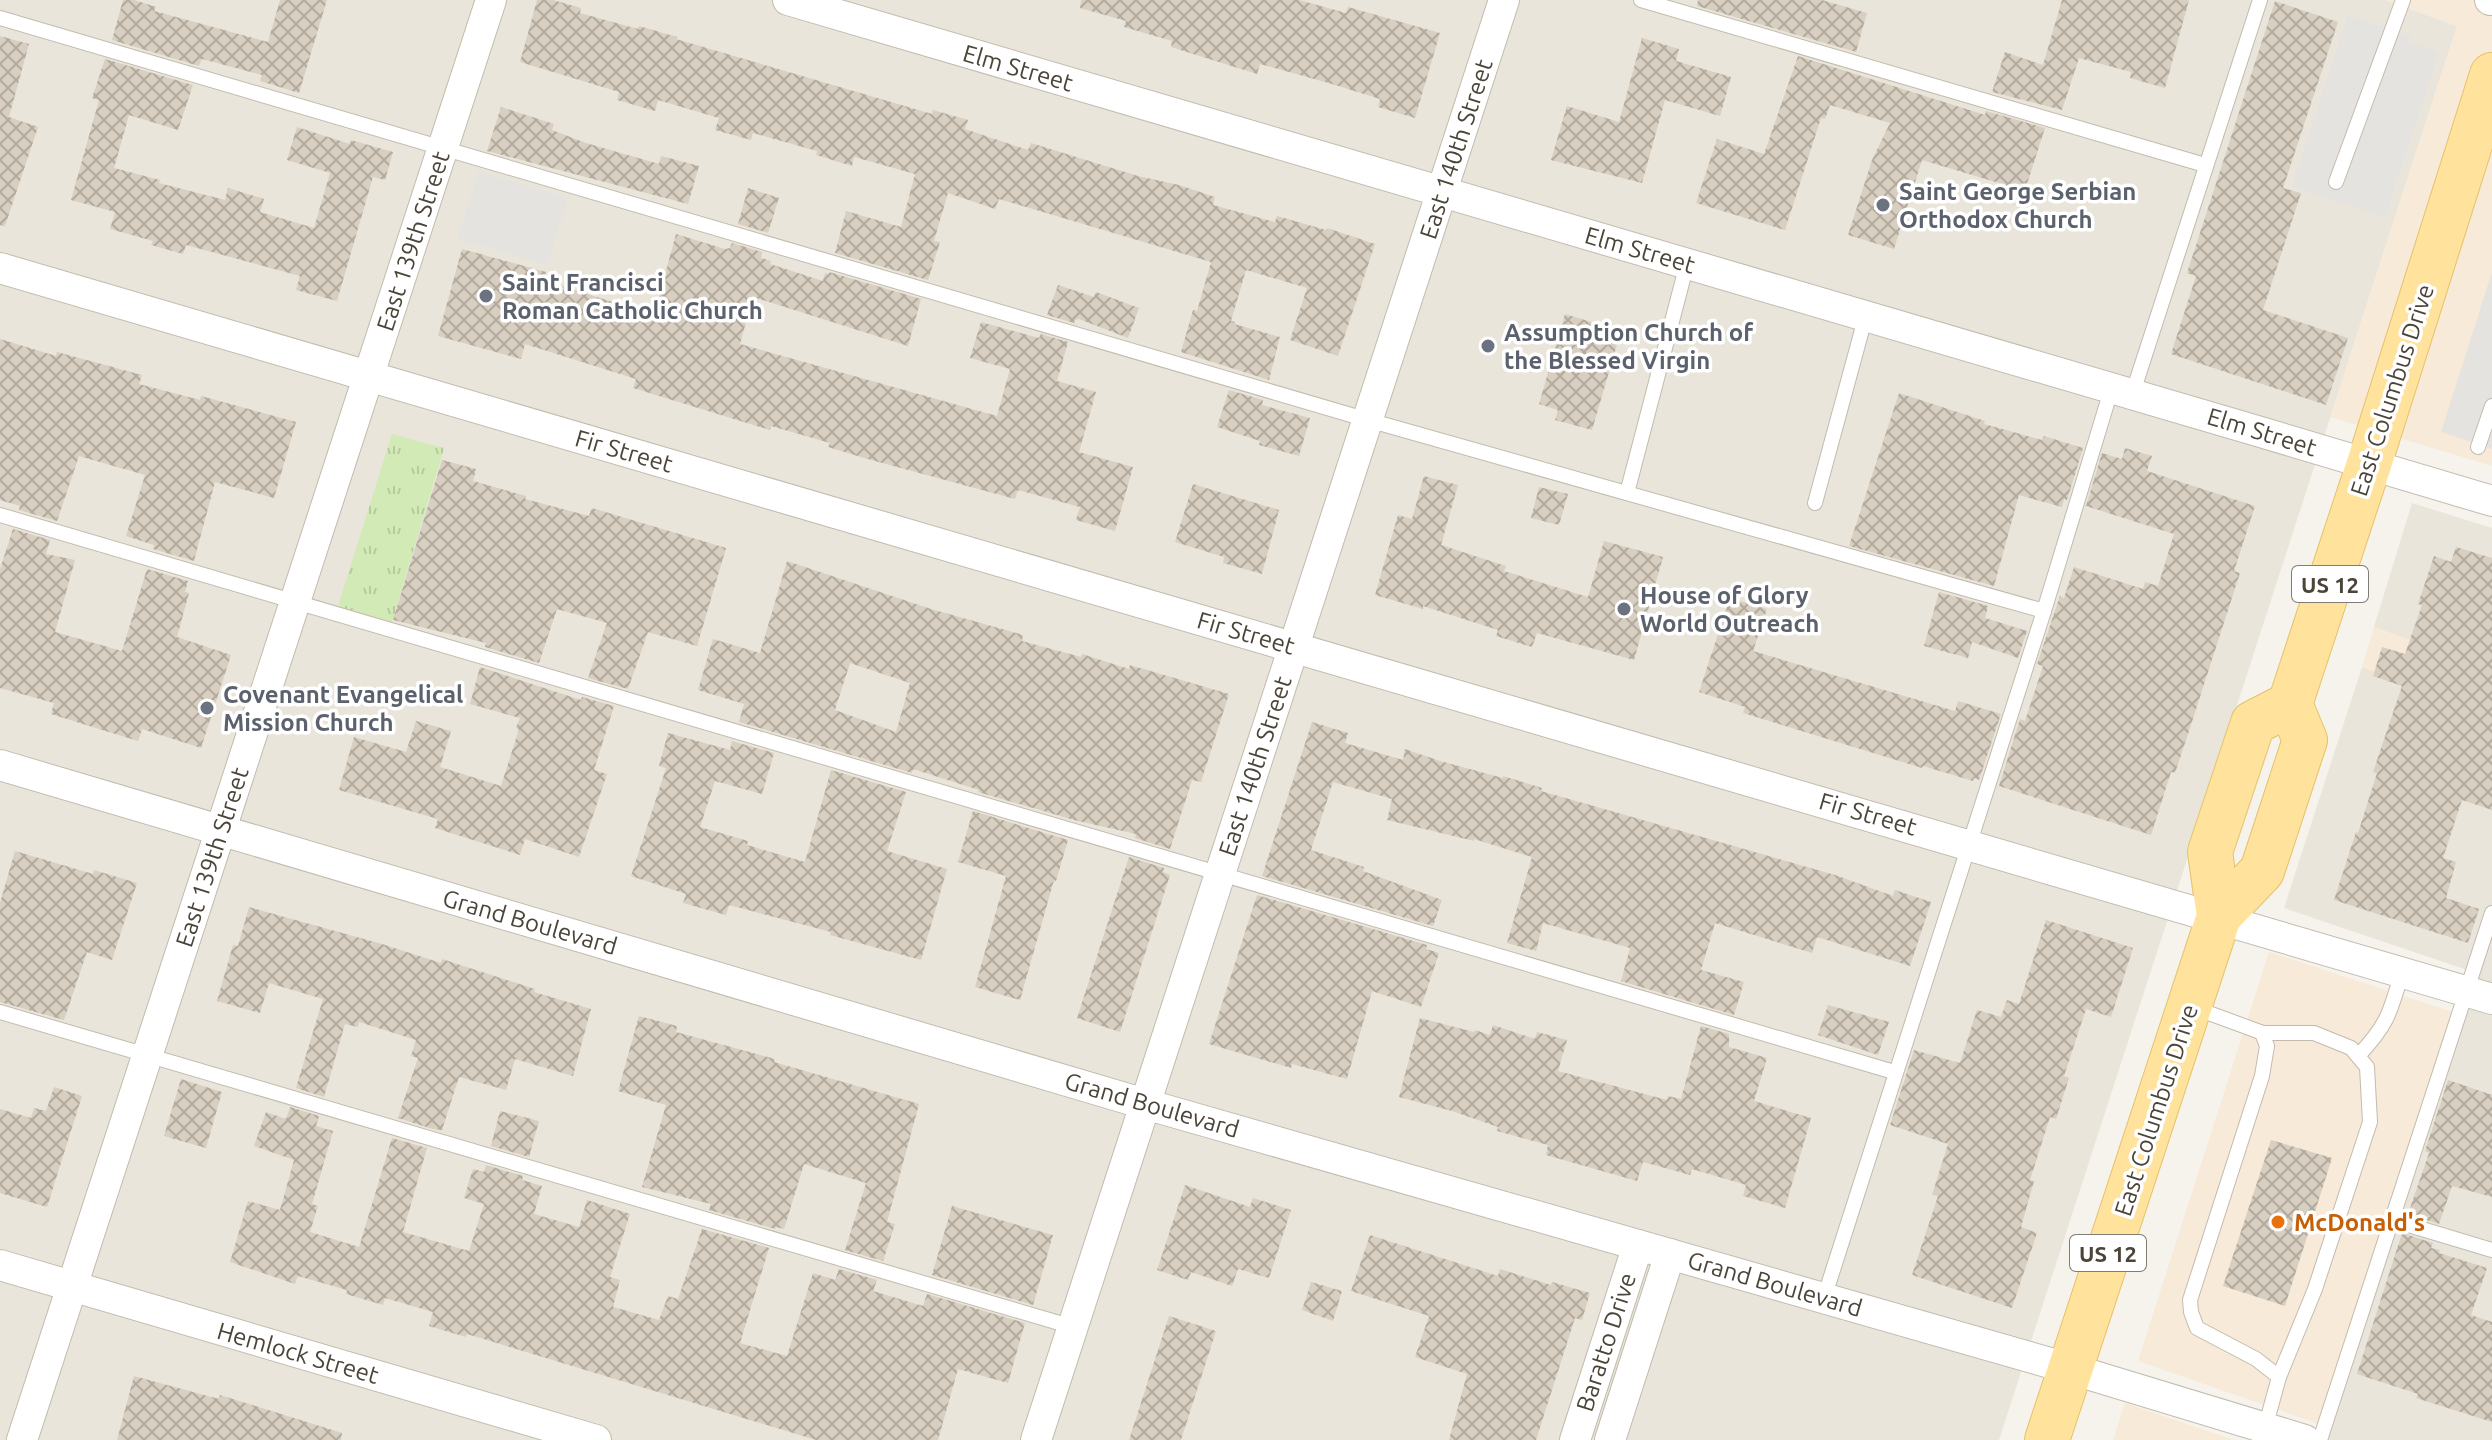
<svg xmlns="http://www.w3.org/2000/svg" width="2492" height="1440" viewBox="0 0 2492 1440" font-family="Ubuntu,sans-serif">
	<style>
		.residential { fill: #eae5da }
		.commercial { fill: #f7ead8 }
		.grass { fill: url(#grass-tufts) }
		.parking { fill: #e5e3e0 }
		.building { fill: url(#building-cross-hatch); fill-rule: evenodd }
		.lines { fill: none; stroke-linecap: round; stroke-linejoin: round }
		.lane-casing { stroke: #c2bbae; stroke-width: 16 }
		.street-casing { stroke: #c2bbae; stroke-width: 32 }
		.primary-casing { stroke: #e6c16a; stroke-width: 46 }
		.lane { stroke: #fff; stroke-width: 14 }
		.street { stroke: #fff; stroke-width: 30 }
		.primary { stroke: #ffe39c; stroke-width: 44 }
		.worship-dot { fill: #6b7280; stroke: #fff; stroke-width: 3 }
		.food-dot { fill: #e8710a; stroke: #fff; stroke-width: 3 }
		.labels { text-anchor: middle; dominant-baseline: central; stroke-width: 7; stroke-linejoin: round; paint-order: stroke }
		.shield { fill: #fff; stroke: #817c74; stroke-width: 2 }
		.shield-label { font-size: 22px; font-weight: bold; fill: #4b4439 }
		.street-label { font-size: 24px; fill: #4b4439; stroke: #fff }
		.worship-label { font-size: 24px; font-weight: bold; fill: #5b616d; stroke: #fff; text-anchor: start }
		.food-label { font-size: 24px; font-weight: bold; fill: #c56008; stroke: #fff; text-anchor: start }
	</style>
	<defs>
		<pattern id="grass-tufts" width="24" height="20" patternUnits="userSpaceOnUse" patternTransform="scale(2)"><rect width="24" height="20" fill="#d2eab5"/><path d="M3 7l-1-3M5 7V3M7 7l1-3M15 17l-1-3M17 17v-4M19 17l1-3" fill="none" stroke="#b6ca9c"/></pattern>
		<pattern id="building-cross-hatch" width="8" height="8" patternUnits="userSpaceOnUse" patternTransform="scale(2)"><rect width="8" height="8" fill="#d8cfc1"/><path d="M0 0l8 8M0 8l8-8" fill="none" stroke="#b1aa9e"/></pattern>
	</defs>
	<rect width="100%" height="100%" fill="#f6f3ec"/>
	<g class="residential">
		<polygon points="0,0 2385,0 2457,26 1999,1440 0,1440"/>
		<polygon points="2412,503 2492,528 2492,670 2374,627"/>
		<polygon points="2362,667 2492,713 2492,1440 2320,1440 2473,972 2284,908"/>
	</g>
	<g class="commercial">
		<polygon points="2385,0 2492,0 2492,466 2330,417 2457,26"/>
		<polygon points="2374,627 2492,670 2492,713 2362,667"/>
		<polygon points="2269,952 2459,1014 2325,1426 2138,1361"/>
		<polygon points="2125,1403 2234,1440 2113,1440"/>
	</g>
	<polygon class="grass" points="392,434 444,448 392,622 338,606"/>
	<g class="parking">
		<polygon points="2348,15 2411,36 2409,42 2439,52 2385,217 2292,187"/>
		<polygon points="479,171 568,198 547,265 457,239"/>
		<polygon points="2492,272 2492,449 2441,432"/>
	</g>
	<g class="building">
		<polygon points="123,0 134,0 156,7 154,11 268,42 280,0 327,0 299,93 260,81 262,75 202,59 199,66 112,40"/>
		<polygon points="537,0 553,0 581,8 580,13 638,29 639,26 677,37 676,39 932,114 933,110 968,120 965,129 1028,150 1031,143 1138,176 1179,185 1215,197 1213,205 1275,222 1277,216 1326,230 1327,228 1375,244 1338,356 1290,340 1307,288 1246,270 1231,321 1235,322 1234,324 1280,337 1269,380 1181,352 1193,310 1197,311 1211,262 999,199 995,209 948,193 934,241 940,242 928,280 835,253 846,211 901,227 915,174 854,157 852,166 816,155 817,151 753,133 751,140 715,130 719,118 658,100 655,111 617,100 619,92 520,62"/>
		<polygon points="1081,0 1299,0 1346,13 1348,7 1440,33 1415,118 1378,107 1380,99 1332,84 1260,64 1257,74 1171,47 1172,41 1124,27 1126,21 1080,8"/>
		<polygon points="1698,0 1822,0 1867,13 1856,52 1697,6"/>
		<polygon points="2062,0 2189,0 2165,88 2130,78 2131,72 2079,58 2062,110 1992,92 2005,52 2043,65"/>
		<polygon points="2275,1 2338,22 2283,188 2301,193 2263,310 2348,338 2326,405 2171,354 2196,276 2187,273"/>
		<polygon points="0,36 29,44 9,117 38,127 5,226 0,225"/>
		<polygon points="1642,38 1679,49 1676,61 1731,77 1720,116 1665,100 1642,183 1551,160 1567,106 1619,122"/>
		<polygon points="1798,56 1985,115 1986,111 2045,128 2020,206 1994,198 1999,183 1922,160 1894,249 1848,235 1872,160 1890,123 1830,105 1825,119 1821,118 1785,230 1696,203 1717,139 1764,154"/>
		<polygon points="105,59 193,85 178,130 129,115 114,168 160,180 159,183 225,200 228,188 264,199 260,212 314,228 330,173 287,160 297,127 350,144 351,140 393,152 385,180 373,177 337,301 296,290 300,276 186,245 183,254 151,245 153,241 110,229 115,212 71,200 99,100 92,98"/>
		<polygon points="501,107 554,124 552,130 586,143 659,164 661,156 699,166 688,204 487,151"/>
		<polygon points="748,188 779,198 768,233 738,224"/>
		<polygon points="676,234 725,249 730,248 732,243 762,252 761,258 771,261 770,264 823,281 825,273 829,274 829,272 921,299 908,346 753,297 740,344 997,416 1010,369 970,358 981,322 1039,338 1041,334 1068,342 1057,381 1096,392 1079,452 1133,467 1115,531 1076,520 1080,507 1018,490 1015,499 864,458 828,447 830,443 771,426 770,430 633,388 636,379 525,344 521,359 438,336 462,249 546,272 543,280 654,315"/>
		<polygon points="1058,285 1094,297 1096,292 1139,308 1128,338 1079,319 1075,320 1074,323 1047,315"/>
		<polygon points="1565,314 1621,331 1592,430 1555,420 1558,410 1539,404"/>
		<polygon points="0,339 56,356 57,352 142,375 139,384 200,400 201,396 296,422 274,498 215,482 194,561 153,549 154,545 126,536 145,475 79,456 57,521 19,510 20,506 0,500"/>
		<polygon points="1229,390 1263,400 1262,405 1310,418 1299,456 1259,445 1260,441 1217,427"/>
		<polygon points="1899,393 1985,421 1984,424 2042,440 2044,436 2083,448 2067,500 2064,499 2062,507 2019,495 1994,586 1849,546"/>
		<polygon points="2125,448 2152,456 2147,471 2255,506 2234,571 2240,573 2188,734 2175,773 2171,772 2151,835 1999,786 2020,719 2025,721 2043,666 2037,664 2060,596 2064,598 2074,567 2143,589 2145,582 2158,586 2174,534 2086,506 2102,453 2122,459"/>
		<polygon points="442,460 476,469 473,481 526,496 525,499 589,516 592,508 726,548 697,646 648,632 628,689 588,678 607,623 557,609 539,663 485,647 486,643 393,620"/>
		<polygon points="1424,476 1458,485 1441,545 1506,566 1504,571 1588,597 1604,541 1663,557 1634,660 1537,633 1532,647 1496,636 1498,630 1423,606 1423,609 1375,595 1398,515 1412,519"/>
		<polygon points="1193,484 1279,510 1262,574 1223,563 1224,557 1175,542"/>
		<polygon points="1539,487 1568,494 1559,525 1531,518"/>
		<polygon points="13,529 50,540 46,554 75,560 55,632 122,651 147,569 188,581 185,592 189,593 177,637 231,655 201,748 142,729 138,741 99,729 51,714 54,703 0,688 0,569"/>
		<polygon points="2456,547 2492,558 2492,810 2462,800 2443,858 2456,862 2446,898 2479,909 2468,943 2334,900 2356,832 2358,833 2377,773 2373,772 2402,686 2373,676 2382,647 2405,654 2422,605 2418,604 2434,556 2451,562"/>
		<path d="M787,561l144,48 92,26 -1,6 59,16 1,-3 47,15 1,-4 99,29 -28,88 -9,-2 -22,69 -35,-11 1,-4 -62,-14 -96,-28 1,-2 -66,-21 -1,4 -173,-51 5,-18 -46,-14 15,-51 47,14zM850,663l60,20 -14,49 -61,-22z"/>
		<polygon points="1939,592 1988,606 1985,618 2027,631 2018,658 1972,642 1968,658 1924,646"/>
		<polygon points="1730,598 1767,609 1753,651 1955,711 1958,701 2001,714 1979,780 1974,778 1973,781 1923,766 1922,768 1743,713 1745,707 1699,692"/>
		<polygon points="480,667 581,700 582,697 614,706 594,770 607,774 579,857 525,839 520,855 435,828 438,819 339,790 354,737 406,752 416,721 451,731 440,767 501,786 519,729 516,728 520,718 470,704"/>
		<polygon points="1312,722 1348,733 1345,743 1403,760 1405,749 1440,761 1503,778 1503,776 1542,788 1541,791 1835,875 1893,896 1895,890 1931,902 1910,966 1817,937 1812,953 1715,923 1701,970 1744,982 1734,1015 1621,981 1630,948 1543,923 1536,951 1507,943 1532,857 1474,839 1474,841 1387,820 1392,799 1333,782 1311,850 1364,867 1363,871 1442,900 1433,926 1262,876"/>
		<polygon points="668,733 730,750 732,741 774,753 762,794 715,781 700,827 748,841 747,845 805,862 831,770 906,792 887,851 947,869 921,960 830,935 831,932 729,905 726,915 683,903 686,894 631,876 666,768 659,766"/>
		<polygon points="973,811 1068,840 1056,881 1054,880 1020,1000 975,987 1006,876 958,862"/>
		<polygon points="15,851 93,874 94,870 137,883 112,960 87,952 64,1020 0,1002 0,903"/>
		<polygon points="1129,857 1164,868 1163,872 1170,875 1120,1032 1077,1018"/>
		<polygon points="1257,895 1427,945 1426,949 1439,953 1421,1007 1372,991 1347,1079 1292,1064 1291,1068 1209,1044"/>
		<polygon points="249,907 382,944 441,963 442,959 535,989 534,992 591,1009 573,1076 515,1059 506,1090 459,1077 442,1130 433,1129 398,1118 418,1058 411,1056 416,1040 359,1022 358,1027 345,1024 324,1097 296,1088 323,999 269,983 260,1013 217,1001 233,945 238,946"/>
		<polygon points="2046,920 2133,948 2111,1017 2086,1009 2064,1076 2069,1078 2056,1119 2050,1117 2030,1180 2034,1181 2021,1227 2037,1233 2012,1308 1912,1275 1938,1196 1932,1195 1948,1144 1890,1125 1914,1050 1960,1063 1977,1010 2001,1017 2007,1000 2019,1004"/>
		<polygon points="1828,1005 1889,1022 1878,1055 1818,1035"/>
		<polygon points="639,1016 677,1026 676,1032 775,1059 774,1062 919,1104 887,1222 895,1224 883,1261 845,1250 866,1183 804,1164 784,1229 776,1227 775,1229 709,1210 711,1204 642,1187 666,1105 618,1091"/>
		<polygon points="1420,1018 1474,1032 1475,1030 1490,1035 1493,1025 1535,1039 1537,1032 1567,1040 1558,1071 1667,1100 1668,1096 1681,1099 1701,1026 1729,1034 1729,1047 1767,1058 1754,1101 1811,1118 1785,1208 1743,1196 1746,1185 1692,1169 1690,1175 1643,1162 1637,1181 1546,1155 1548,1145 1497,1131 1498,1127 1452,1111 1399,1097"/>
		<polygon points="181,1079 222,1092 206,1148 164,1136"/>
		<polygon points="2448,1080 2492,1095 2492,1197 2452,1186 2439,1224 2408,1214 2429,1153 2425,1151"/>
		<polygon points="54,1087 82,1096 47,1207 0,1193 0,1109 31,1118 34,1108 46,1111"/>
		<polygon points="290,1107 319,1116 316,1126 333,1131 312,1204 318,1206 310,1232 359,1247 392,1138 427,1148 403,1232 469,1251 484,1204 464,1198 473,1169 484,1172 486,1165 523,1176 522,1180 542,1186 534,1214 579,1227 587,1200 630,1214 610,1277 620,1280 613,1307 659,1320 668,1296 678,1299 702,1229 769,1248 740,1343 787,1356 813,1273 835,1280 839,1269 877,1280 873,1291 923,1306 927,1294 1025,1323 1008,1383 958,1369 938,1440 816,1440 467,1334 466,1337 429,1326 433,1312 385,1298 383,1305 346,1294 347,1290 298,1276 295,1284 230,1262 248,1201 280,1210 294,1160 254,1146 266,1112 286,1119"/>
		<polygon points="500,1111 539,1121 529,1157 491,1146"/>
		<polygon points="2271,1140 2332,1158 2285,1306 2223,1286"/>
		<polygon points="1185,1185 1250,1207 1253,1198 1291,1210 1269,1278 1238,1269 1232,1286 1191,1272 1188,1280 1157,1270"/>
		<polygon points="952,1206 1053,1235 1033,1305 932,1275"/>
		<polygon points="2402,1233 2433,1243 2431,1248 2440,1250 2439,1253 2487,1268 2471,1315 2492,1322 2492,1422 2416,1398 2418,1394 2357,1374"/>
		<polygon points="1370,1235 1498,1276 1500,1269 1551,1285 1552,1282 1590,1293 1582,1320 1575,1318 1536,1440 1449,1440 1467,1374 1415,1357 1429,1316 1351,1291"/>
		<polygon points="1311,1282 1342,1291 1333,1321 1302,1310"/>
		<polygon points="1169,1316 1216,1331 1181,1440 1129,1440"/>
		<polygon points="134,1376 219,1399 220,1395 342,1433 341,1440 117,1440"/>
	</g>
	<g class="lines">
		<defs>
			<g id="lane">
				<polyline points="1641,0 2205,165"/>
				<polyline points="0,18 1368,420 2044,611"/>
				<polyline points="2336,182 2403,0"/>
				<polyline points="2133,392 2260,0"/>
				<polyline points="2478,447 2492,406"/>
				<polyline points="1627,493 1687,264"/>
				<polyline points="1815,503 1866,315"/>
				<polyline points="0,515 1894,1072"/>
				<polyline points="2195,1008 2263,1033 2314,1033 2351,1048 2367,1067 2370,1122 2315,1289 2279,1377 2265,1428"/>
				<polyline points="0,1012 1073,1327"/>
				<polyline points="2262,1033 2267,1046 2262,1076 2190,1300 2191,1312 2197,1328 2256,1359 2279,1377"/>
				<path d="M2358,1056c30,-32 32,-43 44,-84"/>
				<polyline points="2392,1220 2492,1250"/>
				<polyline points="1824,1298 2044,611 2112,387"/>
				<polyline points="2320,1440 2492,913"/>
			</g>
			<g id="street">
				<path d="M788,0c568,168 1137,331 1704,501"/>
				<polyline points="2490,0 2492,0"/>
				<polyline points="0,268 2492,999"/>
				<polyline points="0,765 1145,1104 2071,1369 2305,1440"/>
				<polyline points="0,1265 596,1440"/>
				<polyline points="22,1440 491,0"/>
				<polyline points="1036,1440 1504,0"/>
				<polyline points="1575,1440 1638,1245"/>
				<polyline points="1610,1440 1670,1254"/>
			</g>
			<g id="primary">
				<polyline points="2219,916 2262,871 2305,740 2290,704 2369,464 2492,75"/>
				<polyline points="2047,1440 2219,916 2210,852 2253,723 2290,704"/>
			</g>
		</defs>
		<use href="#lane" class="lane-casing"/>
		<use href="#street" class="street-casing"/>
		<use href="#primary" class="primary-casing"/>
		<use href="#lane" class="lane"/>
		<use href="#street" class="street"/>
		<use href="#primary" class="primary"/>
	</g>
	<g class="worship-dot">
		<circle cx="1883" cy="205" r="8"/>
		<circle cx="486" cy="296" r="8"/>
		<circle cx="1488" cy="346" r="8"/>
		<circle cx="1624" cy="609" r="8"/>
		<circle cx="207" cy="708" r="8"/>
	</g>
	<circle class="food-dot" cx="2278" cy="1222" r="8"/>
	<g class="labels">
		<g class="shield">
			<rect x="2292" y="566" width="76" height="36" rx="6"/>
			<rect x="2070" y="1235" width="76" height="36" rx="6"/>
		</g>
		<g class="shield-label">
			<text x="2330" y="584">US 12</text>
			<text x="2108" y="1253">US 12</text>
		</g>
		<g class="street-label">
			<text transform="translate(1018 68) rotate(16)">Elm Street</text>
			<text transform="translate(1456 149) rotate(-72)">East 140th Street</text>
			<text transform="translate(413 241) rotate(-72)">East 139th Street</text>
			<text transform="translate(1640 250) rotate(16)">Elm Street</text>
			<text transform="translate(2392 390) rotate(-72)">East Columbus Drive</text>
			<text transform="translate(2262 432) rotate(17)">Elm Street</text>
			<text transform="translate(624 451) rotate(16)">Fir Street</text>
			<text transform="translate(1246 633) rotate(16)">Fir Street</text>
			<text transform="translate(1255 766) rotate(-72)">East 140th Street</text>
			<text transform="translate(1868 814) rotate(16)">Fir Street</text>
			<text transform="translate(212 857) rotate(-72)">East 139th Street</text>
			<text transform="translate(530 922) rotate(16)">Grand Boulevard</text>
			<text transform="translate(1152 1105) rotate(16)">Grand Boulevard</text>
			<text transform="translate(2156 1110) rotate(-72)">East Columbus Drive</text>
			<text transform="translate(1775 1284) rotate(16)">Grand Boulevard</text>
			<text transform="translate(1606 1342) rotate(-72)">Baratto Drive</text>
			<text transform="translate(298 1353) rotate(16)">Hemlock Street</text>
		</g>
		<g class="worship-label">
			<text x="1899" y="191">Saint George Serbian<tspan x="1899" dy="28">Orthodox Church</tspan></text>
			<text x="502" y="282">Saint Francisci<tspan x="502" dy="28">Roman Catholic Church</tspan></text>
			<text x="1504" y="332">Assumption Church of<tspan x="1504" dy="28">the Blessed Virgin</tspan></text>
			<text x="1640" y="595">House of Glory<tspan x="1640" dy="28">World Outreach</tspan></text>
			<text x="223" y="694">Covenant Evangelical<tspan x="223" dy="28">Mission Church</tspan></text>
		</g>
		<g class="food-label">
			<text x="2294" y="1222">McDonald's</text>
		</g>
	</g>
</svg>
